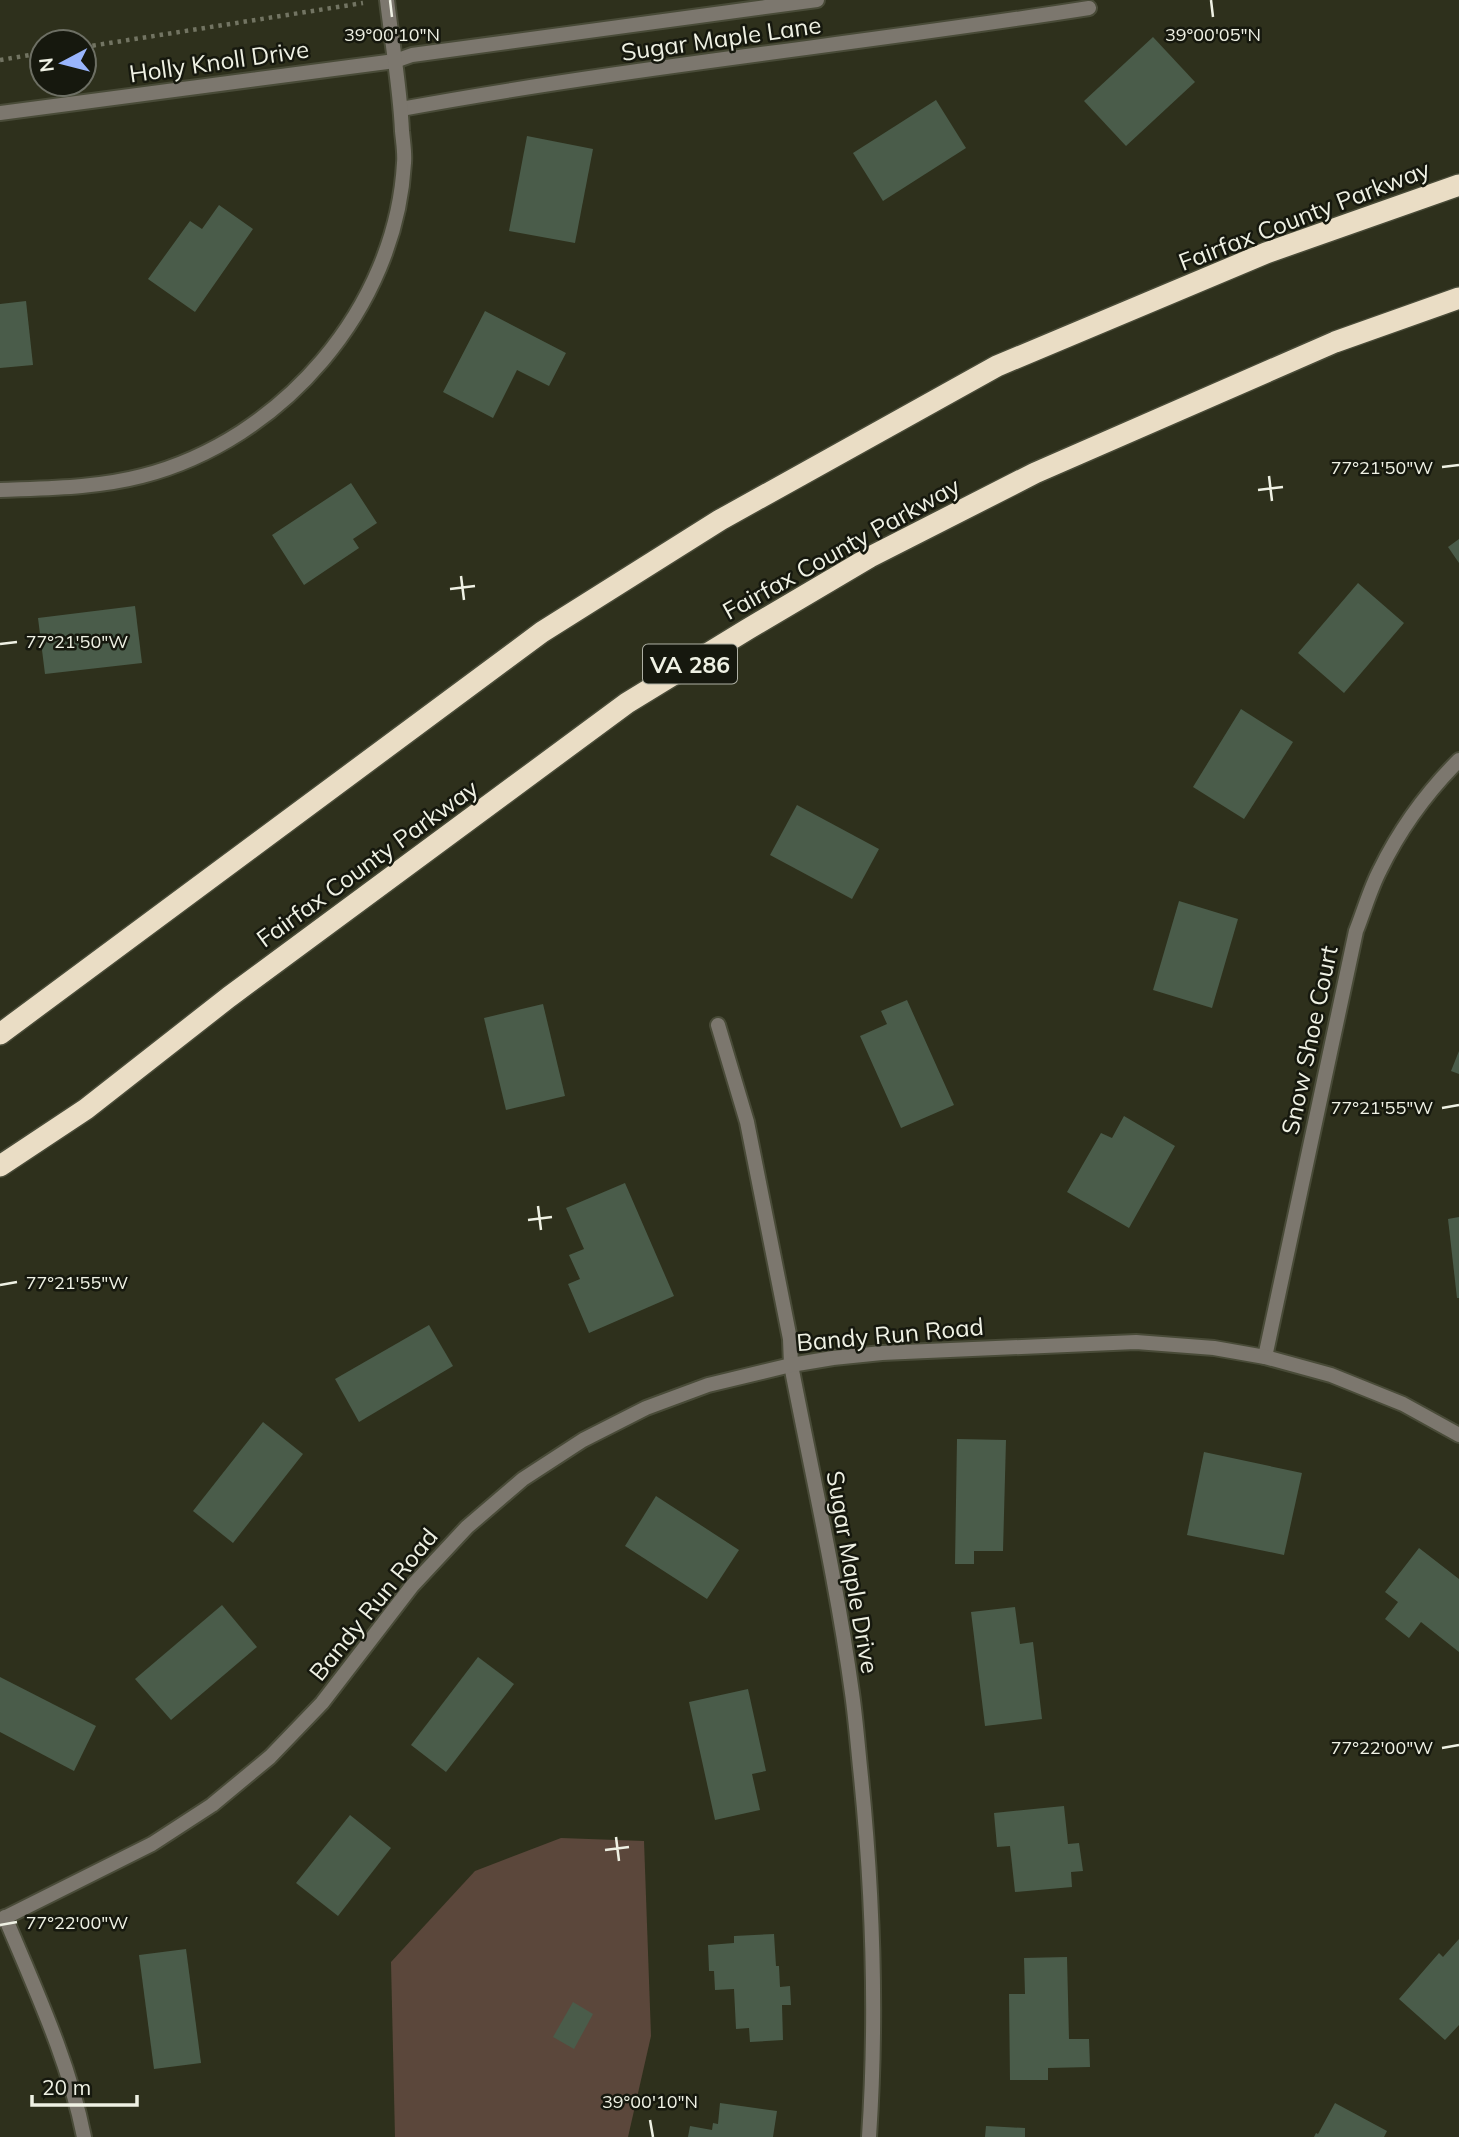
<svg xmlns="http://www.w3.org/2000/svg" width="1459" height="2137" viewBox="0 0 1459 2137" font-family="Mulish,sans-serif">
	<style>
		.green { fill: #5b473b }
		.building { fill: #4a5c4a }
		.lines { fill: none; stroke-linecap: round; stroke-linejoin: round }
		.lane-casing { stroke: #494b38; stroke-width: 18 }
		.street-casing { stroke: #494b38; stroke-width: 18 }
		.highway-casing { stroke: #494b38; stroke-width: 24 }
		.path { stroke: #727462; stroke-width: 4.5; stroke-dasharray: 3.5 5; stroke-linecap: butt }
		.lane { stroke: #7c776e; stroke-width: 14 }
		.street { stroke: #7c776e; stroke-width: 14 }
		.highway { stroke: #eaddc5; stroke-width: 21 }
		.ticks { fill: none; stroke: #eff1e4; stroke-width: 2.5 }
		.labels { text-anchor: middle; dominant-baseline: central; stroke-width: 5; stroke-linejoin: round; paint-order: stroke }
		.shield { fill: #16180e; stroke: #aeb0a4; stroke-width: 2 }
		.shield-label { font-size: 23px; font-weight: bold; fill: #eff1e4 }
		.street-label { font-size: 24px; fill: #eff1e4; stroke: #16180e }
		.ticks-label { font-size: 18px; text-anchor: middle; fill: #eff1e4; stroke: #16180e; stroke-width: 5; stroke-linejoin: round; paint-order: stroke }
	</style>
	<rect width="100%" height="100%" fill="#2e301c"/>
	<polygon class="green" points="561,1838 644,1841 651,2036 628,2137 395,2137 391,1962 475,1871"/>
	<g class="building">
		<polygon points="1153,37 1195,82 1126,146 1084,101"/>
		<polygon points="936,100 966,148 883,201 853,153"/>
		<polygon points="527,136 593,149 575,243 509,231"/>
		<polygon points="219,205 253,229 195,312 148,279 190,221 202,229"/>
		<polygon points="26,301 33,365 0,368 0,304"/>
		<polygon points="485,311 566,353 549,386 517,370 493,418 443,392"/>
		<polygon points="351,483 377,523 353,539 359,548 304,585 272,535"/>
		<polygon points="1459,539 1459,563 1448,547"/>
		<polygon points="1358,583 1404,623 1344,693 1298,653"/>
		<polygon points="135,606 142,663 45,674 38,618"/>
		<polygon points="1241,709 1293,742 1244,819 1193,787"/>
		<polygon points="797,805 879,849 852,899 770,855"/>
		<polygon points="1179,901 1238,919 1212,1008 1153,990"/>
		<polygon points="907,1000 954,1105 901,1128 860,1036 887,1024 881,1011"/>
		<polygon points="543,1004 565,1096 506,1110 484,1018"/>
		<polygon points="1459,1051 1459,1074 1451,1071"/>
		<polygon points="1124,1116 1175,1146 1129,1228 1067,1192 1101,1133 1112,1138"/>
		<polygon points="625,1183 674,1296 589,1333 568,1284 580,1279 569,1255 584,1249 566,1208"/>
		<polygon points="1459,1217 1459,1298 1457,1298 1448,1219"/>
		<polygon points="429,1325 453,1366 359,1422 335,1379"/>
		<polygon points="263,1422 303,1454 233,1543 193,1511"/>
		<polygon points="957,1439 1006,1440 1003,1551 974,1551 974,1564 955,1564"/>
		<polygon points="1204,1452 1302,1473 1284,1555 1187,1535"/>
		<polygon points="656,1496 739,1550 707,1599 625,1546"/>
		<polygon points="1419,1548 1459,1579 1459,1652 1421,1622 1409,1638 1385,1619 1398,1602 1385,1592"/>
		<polygon points="222,1605 257,1647 171,1720 135,1679"/>
		<polygon points="1015,1607 1020,1644 1033,1642 1042,1719 985,1726 971,1612"/>
		<polygon points="478,1657 514,1684 446,1772 411,1745"/>
		<polygon points="0,1677 96,1726 74,1771 0,1732"/>
		<polygon points="748,1689 766,1771 752,1774 760,1810 715,1820 689,1702"/>
		<polygon points="1064,1806 1068,1844 1079,1843 1083,1871 1071,1872 1072,1887 1015,1892 1010,1846 997,1847 994,1813"/>
		<polygon points="350,1815 391,1848 338,1916 296,1883"/>
		<polygon points="774,1934 776,1966 779,1966 780,1987 790,1986 791,2005 782,2005 783,2040 750,2042 749,2028 736,2029 734,1989 715,1990 714,1971 709,1971 708,1945 734,1943 734,1936"/>
		<polygon points="1459,1939 1459,2025 1445,2040 1399,1999 1439,1953 1443,1957"/>
		<polygon points="186,1949 201,2063 154,2069 139,1955"/>
		<polygon points="1067,1957 1069,2039 1089,2039 1090,2067 1048,2068 1048,2080 1010,2080 1009,1994 1025,1994 1024,1958"/>
		<polygon points="573,2002 593,2014 574,2049 553,2037"/>
		<polygon points="720,2103 777,2111 773,2137 688,2137 690,2126 712,2130 713,2123 718,2124"/>
		<polygon points="1335,2103 1387,2131 1384,2137 1314,2137 1316,2133 1318,2134"/>
		<polygon points="986,2126 1025,2128 1025,2137 985,2137"/>
	</g>
	<g class="lines">
		<defs>
			<path id="lane" d="M401,109c228,-42 459,-65 688,-101"/>
			<g id="street">
				<polyline points="0,113 395,61 412,55 817,0"/>
				<path d="M0,490c48,-2 96,-2 142,-14 140,-36 254,-168 262,-313 1,-10 -1,-21 -2,-32 -2,-44 -10,-87 -15,-131"/>
				<path d="M718,1025l29,97 43,217 1,26c21,109 46,218 61,328 4,28 6,56 9,84 12,119 16,240 8,360"/>
				<path d="M1265,1357l91,-426c8,-20 14,-42 24,-61 20,-41 47,-78 79,-110"/>
				<path d="M5,1917c30,72 64,144 79,220"/>
				<polyline points="0,1920 152,1844 212,1805 270,1757 322,1703 412,1586 467,1527 523,1479 583,1440 646,1408 708,1385 791,1365 833,1358 882,1353 1136,1342 1214,1348 1265,1357 1331,1375 1403,1404 1459,1435"/>
			</g>
			<g id="highway">
				<polyline points="0,1034 542,632 720,520 997,366 1266,253 1459,185"/>
				<polyline points="0,1166 86,1109 229,997 627,703 748,629 870,557 1035,473 1335,342 1459,298"/>
			</g>
		</defs>
		<use href="#lane" class="lane-casing"/>
		<use href="#street" class="street-casing"/>
		<use href="#highway" class="highway-casing"/>
		<g class="path">
			<polyline points="84,47 363,3"/>
			<polyline points="0,60 42,53"/>
		</g>
		<use href="#lane" class="lane"/>
		<use href="#street" class="street"/>
		<use href="#highway" class="highway"/>
	</g>
	<path class="ticks" d="M390,0l2,17M1211,0l2,17M1442,467l17,-2M1269,476l3,25M1258,490l25,-3M461,576l3,24M450,589l25,-3M0,644l17,-2M1442,1108l17,-3M538,1206l3,24M528,1220l24,-3M0,1285l17,-3M1442,1748l17,-3M616,1837l3,24M605,1850l24,-3M0,1925l17,-3M650,2120l3,17"/>
	<g class="labels">
		<rect class="shield" x="643" y="644.5" width="94" height="39" rx="5"/>
		<g class="shield-label">
			<text x="690" y="664">VA 286</text>
		</g>
		<g class="street-label">
			<text transform="translate(721 38) rotate(-8)">Sugar Maple Lane</text>
			<text transform="translate(219 61) rotate(-8)">Holly Knoll Drive</text>
			<text transform="translate(1304 215) rotate(-21)">Fairfax County Parkway</text>
			<text transform="translate(841 548) rotate(-29)">Fairfax County Parkway</text>
			<text transform="translate(367 863) rotate(-36)">Fairfax County Parkway</text>
			<text transform="translate(1309 1040) rotate(-78)">Snow Shoe Court</text>
			<text transform="translate(890 1334) rotate(-5)">Bandy Run Road</text>
			<text transform="translate(853 1572) rotate(80)">Sugar Maple Drive</text>
			<text transform="translate(373 1604) rotate(-51)">Bandy Run Road</text>
		</g>
	</g>
	<g class="ticks-label">
		<text x="392" y="41">39°00'10"N</text>
		<text x="1213" y="41">39°00'05"N</text>
		<text x="1382" y="474">77°21'50"W</text>
		<text x="77" y="648">77°21'50"W</text>
		<text x="1382" y="1114">77°21'55"W</text>
		<text x="77" y="1289">77°21'55"W</text>
		<text x="1382" y="1754">77°22'00"W</text>
		<text x="77" y="1929">77°22'00"W</text>
		<text x="650" y="2108">39°00'10"N</text>
	</g>
	<g transform="translate(63 63) rotate(263)"><circle r="33" fill="#16180e" stroke="#6d6f64" stroke-width="2"/>
	<path d="M0-5L12 26L0 18L-12 26Z" fill="#99b5fd"/>
	<text y="-10" font-size="19" font-weight="bold" text-anchor="middle" fill="#eff1e4">N</text>
	</g>
	<path d="M32 2095v10h105v-10" fill="none" stroke="#eff1e4" stroke-width="3.5"/>
	<text x="42" y="2095" font-size="21" fill="#eff1e4" stroke="#16180e" stroke-width="5" paint-order="stroke">20 m</text>
</svg>
